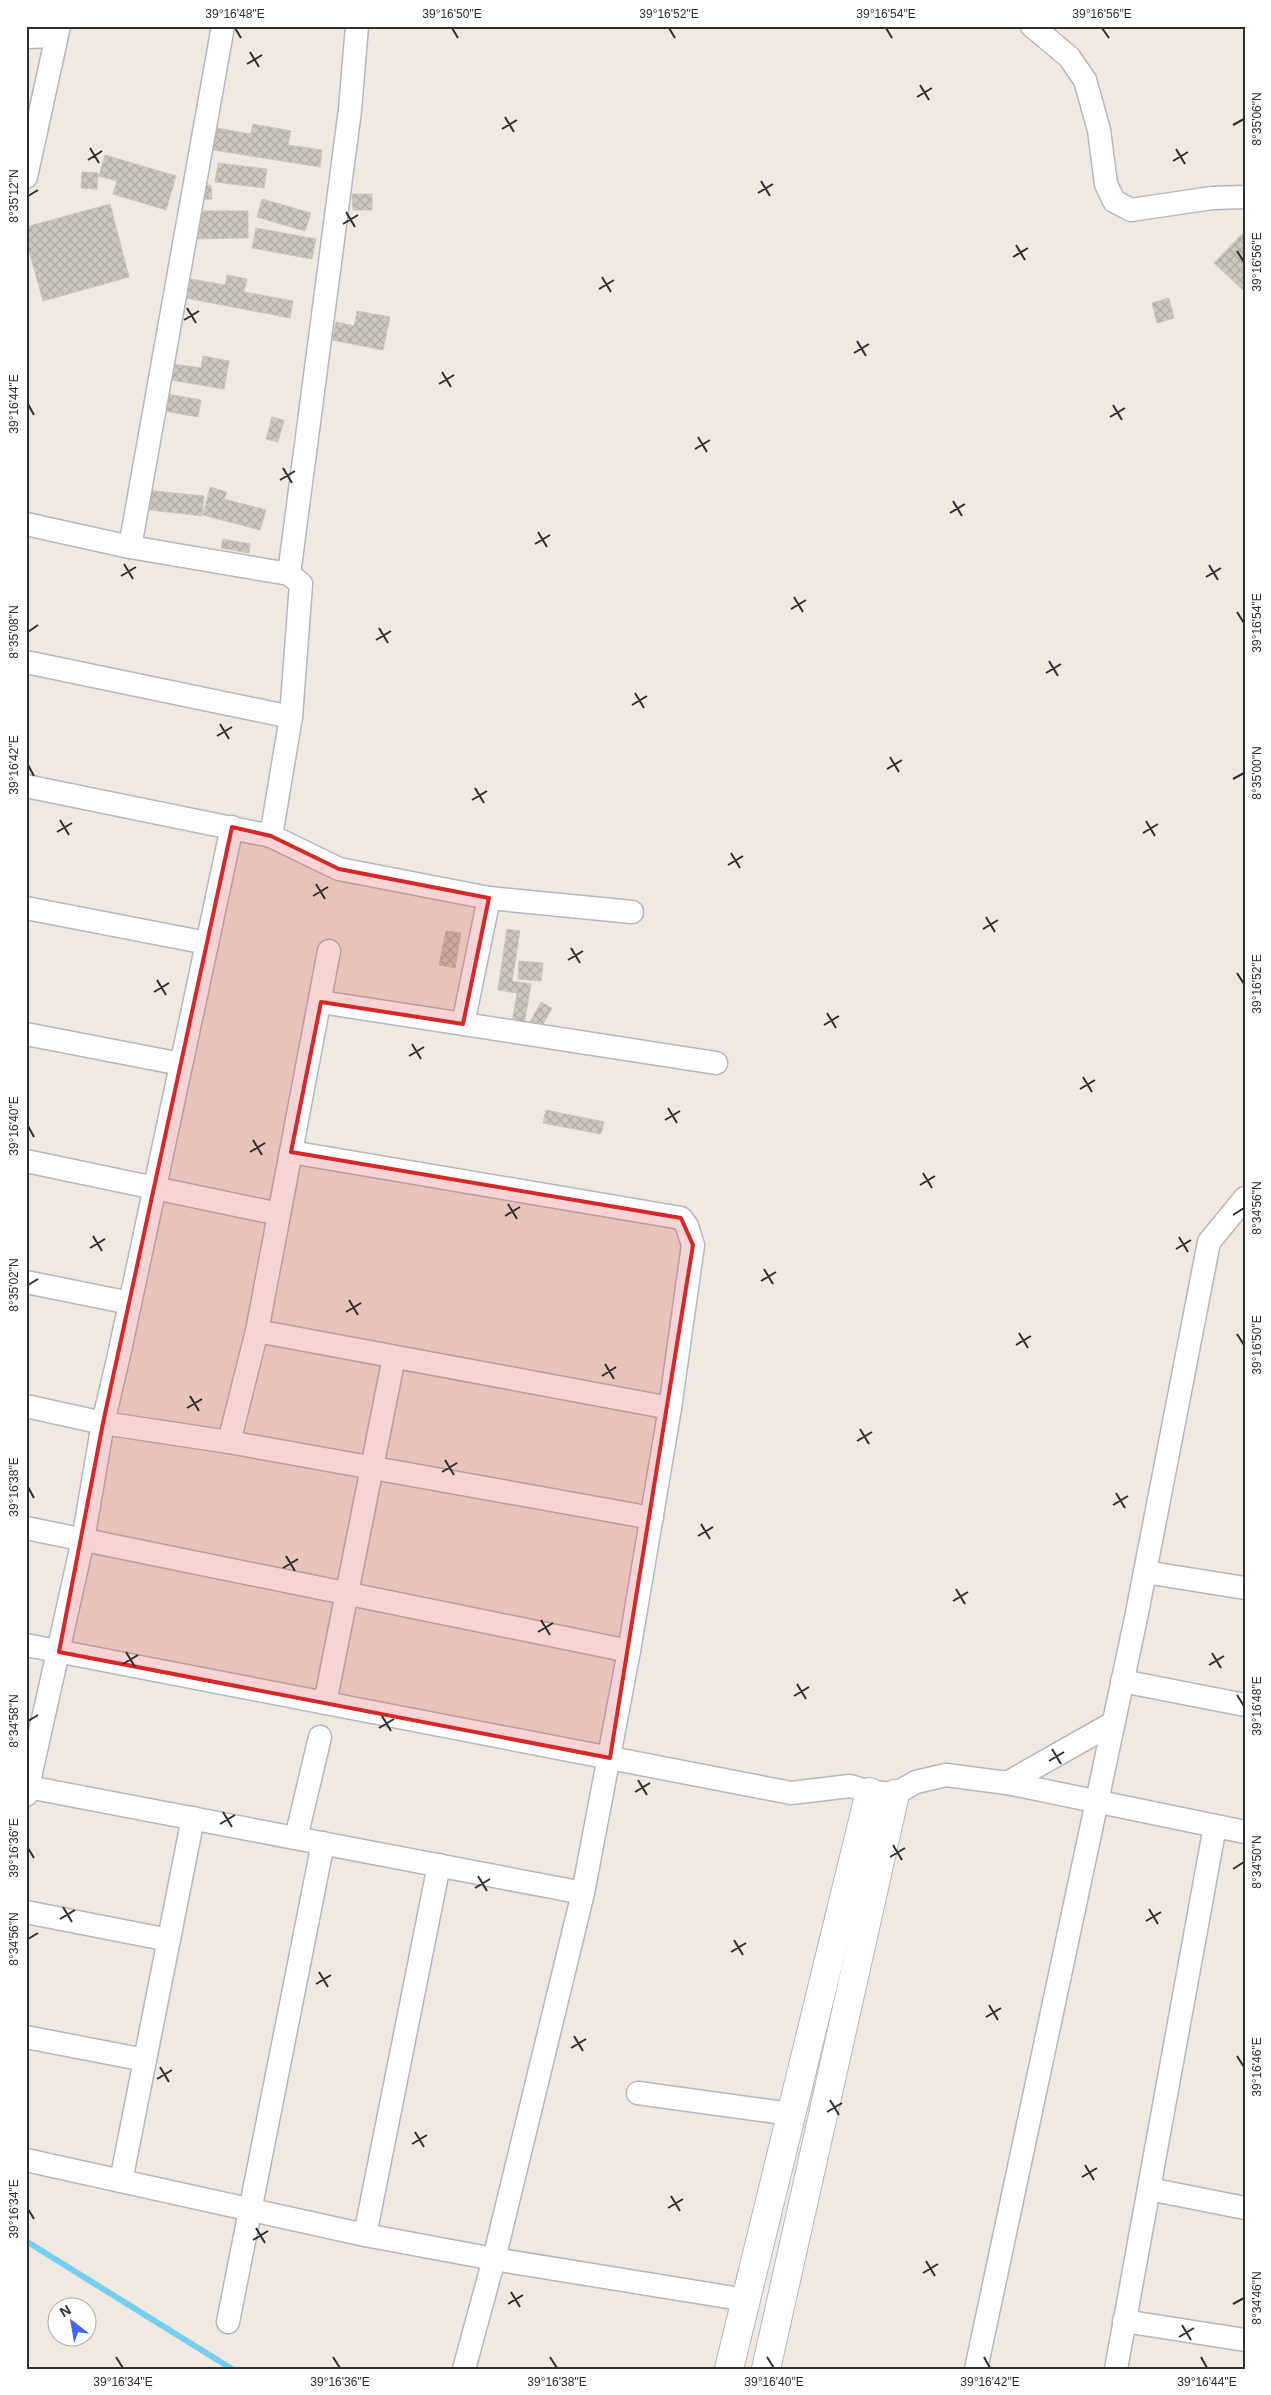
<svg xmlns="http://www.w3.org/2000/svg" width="1271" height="2395" viewBox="0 0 1271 2395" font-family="Arial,sans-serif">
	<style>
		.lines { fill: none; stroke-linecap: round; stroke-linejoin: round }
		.stream { stroke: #75cff0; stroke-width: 6 }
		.building { fill: url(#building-cross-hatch); stroke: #cbc5ba }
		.street-casing { stroke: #b4b7c1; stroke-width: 25 }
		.secondary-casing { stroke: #b4b7c1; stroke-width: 30 }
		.street { stroke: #fff; stroke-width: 22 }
		.secondary { stroke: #fff; stroke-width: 28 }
		.marked { fill: #d62828; fill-opacity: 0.2; stroke: #d62828; stroke-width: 4; stroke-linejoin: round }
		.ticks { fill: none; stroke: #2e2e2e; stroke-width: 2 }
		.neatline { fill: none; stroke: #2e2e2e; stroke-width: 2 }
		.ticks-label { font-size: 12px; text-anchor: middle; fill: #2e2e2e }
	</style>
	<defs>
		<pattern id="building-cross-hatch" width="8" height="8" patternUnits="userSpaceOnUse" patternTransform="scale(1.25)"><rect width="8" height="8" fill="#cbc7bf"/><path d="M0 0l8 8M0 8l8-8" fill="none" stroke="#afaba4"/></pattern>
	</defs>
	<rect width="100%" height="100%" fill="#efe9e1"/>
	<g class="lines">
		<polyline class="stream" points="26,2241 232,2369"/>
	</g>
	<g class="building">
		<polygon points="253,124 291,131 288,145 322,150 320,167 207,149 210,127 251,134"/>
		<polygon points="105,155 176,176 166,210 113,194 117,181 99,176"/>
		<polygon points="218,163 267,169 264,188 215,182"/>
		<polygon points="82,172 98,173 97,189 81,188"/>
		<polygon points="211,185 212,199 191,200 190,186"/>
		<polygon points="352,194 372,194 372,210 353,210"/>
		<polygon points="262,199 311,213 305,231 257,217"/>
		<polygon points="110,204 129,277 43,301 26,240 26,227"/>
		<polygon points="194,211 248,211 248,238 194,239"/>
		<polygon points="256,228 316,239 312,259 252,248"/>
		<polygon points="1245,231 1245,292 1214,263"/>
		<polygon points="227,275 247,279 244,292 293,301 290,318 181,297 185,278 225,285"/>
		<polygon points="1169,298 1174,318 1157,323 1152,303"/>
		<polygon points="357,311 390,317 383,350 332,340 336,322 354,326"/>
		<polygon points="203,356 229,361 224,389 164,379 167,363 201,368"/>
		<polygon points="162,393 201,400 198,417 159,410"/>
		<polygon points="272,417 284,420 278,442 266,439"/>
		<polygon points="210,487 227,492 224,499 266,510 260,530 203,515"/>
		<polygon points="144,490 204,496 202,516 142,509"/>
		<polygon points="223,539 250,544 249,553 221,548"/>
		<polygon points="507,929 520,931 512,981 531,984 524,1025 512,1023 517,993 498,990"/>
		<polygon points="446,931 461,933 455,968 439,965"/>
		<polygon points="519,961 543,963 541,981 518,979"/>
		<polygon points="541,1002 552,1008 541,1028 530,1022"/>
		<polygon points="546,1110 604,1122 601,1134 543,1123"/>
	</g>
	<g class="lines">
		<defs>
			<g id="street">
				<polyline points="1032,26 1069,57 1085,80 1099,130 1106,184 1114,201 1131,210 1212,198 1245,197"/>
				<polyline points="26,37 56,36"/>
				<polyline points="26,177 59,26"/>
				<polyline points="26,524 130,547 289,574 301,584 291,717 26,662"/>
				<polyline points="130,547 223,26"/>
				<polyline points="289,574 350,110 357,26"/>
				<polyline points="26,786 271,836 291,717"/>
				<polyline points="271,836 339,869 489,898 632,912"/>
				<polyline points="26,908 207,943"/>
				<polyline points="321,1002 716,1063"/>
				<polyline points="463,1024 489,898"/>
				<polyline points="26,1034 181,1064"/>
				<polyline points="26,1161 279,1214"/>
				<polyline points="26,1282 130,1303"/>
				<polyline points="257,1331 670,1408 693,1245 687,1226 681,1218 291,1152"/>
				<polyline points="26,1406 103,1423 229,1442 652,1518"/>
				<polyline points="229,1442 257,1331 329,951"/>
				<polyline points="26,1528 629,1651"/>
				<polyline points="1145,1572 1245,1588"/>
				<polyline points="26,1645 791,1793 850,1786 870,1792 895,1794 916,1782 946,1775 1007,1783 1245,1832"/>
				<polyline points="1122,1681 1245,1705"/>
				<polyline points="325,1703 394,1357"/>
				<polyline points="1007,1783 1113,1723"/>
				<polyline points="28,1787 583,1893"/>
				<polyline points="26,1795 83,1540 103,1423 119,1355 232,827"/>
				<polyline points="296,1838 320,1737"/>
				<polyline points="26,1912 169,1940"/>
				<polyline points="26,2037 145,2060"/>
				<polyline points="638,2093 791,2114"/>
				<polyline points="26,2160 365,2235 494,2259 746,2300"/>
				<polyline points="121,2181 193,1818"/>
				<polyline points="1149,2189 1245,2208"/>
				<polyline points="365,2235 439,1865"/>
				<polyline points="1124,2321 1245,2340"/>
				<polyline points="228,2322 323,1843"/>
				<polyline points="464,2369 494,2259 583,1893 629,1651 670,1408"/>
				<polyline points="976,2369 1136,1618 1209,1242 1245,1198"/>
				<polyline points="1116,2369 1215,1826"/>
			</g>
			<g id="secondary">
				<polyline points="729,2369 870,1792"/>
				<polyline points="766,2369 895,1794"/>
			</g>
		</defs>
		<use href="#street" class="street-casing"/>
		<use href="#secondary" class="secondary-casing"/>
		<use href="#street" class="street"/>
		<use href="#secondary" class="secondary"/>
	</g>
	<path class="marked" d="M232,827l39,9 68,33 150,29 -26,126 -142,-22 -30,150 390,66 12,27 -83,513 -551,-106 44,-229z"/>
	<path class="ticks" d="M235,28l6,10M452,28l6,10M669,28l6,10M886,28l6,10M1102,28l7,10M250,52l9,15M247,64l15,-9M920,85l9,15M917,97l15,-9M505,117l9,15M1233,125l11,-6M502,129l15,-9M90,148l9,15M1176,149l9,15M88,160l14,-9M1173,161l15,-9M761,181l9,15M758,193l15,-9M28,196l10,-6M346,212l9,15M343,224l15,-9M1016,245l9,15M1237,251l7,11M1013,257l15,-9M602,277l9,15M599,289l15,-9M187,308l9,15M184,320l15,-9M857,341l9,15M854,353l15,-9M442,372l9,15M439,384l15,-9M28,404l6,11M1113,405l9,15M1110,417l15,-9M698,437l9,15M695,449l15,-9M283,468l9,15M280,480l15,-9M953,501l9,15M950,513l15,-9M538,532l9,15M535,544l15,-9M124,564l9,15M1209,565l9,15M121,576l15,-9M1206,577l15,-9M794,597l9,15M791,609l15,-9M1237,612l7,11M379,628l9,15M28,632l10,-7M376,640l15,-9M1049,661l9,15M1046,673l15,-9M635,693l9,15M632,705l15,-9M220,724l9,15M217,736l15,-9M890,757l9,15M28,765l6,11M887,769l15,-9M1233,779l11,-6M475,788l9,15M472,800l15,-9M60,820l9,15M1146,821l9,15M57,832l15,-9M1143,833l15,-9M731,853l9,15M728,865l15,-9M316,884l9,15M313,896l15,-9M986,917l9,15M983,929l15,-9M571,948l9,15M568,960l15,-9M1237,973l7,11M157,980l9,15M154,992l15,-9M827,1013l9,15M824,1025l15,-9M412,1044l9,15M409,1056l15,-9M1083,1077l9,15M1080,1089l15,-9M668,1108l9,15M665,1120l15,-9M28,1126l6,11M253,1140l9,15M250,1152l15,-9M923,1173l9,15M920,1185l15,-9M508,1204l9,15M1233,1215l11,-7M505,1216l15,-9M93,1236l9,15M1179,1237l9,15M90,1248l15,-9M1176,1249l15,-9M764,1269l9,15M761,1281l15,-9M28,1285l10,-6M349,1300l9,15M346,1312l15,-9M1019,1333l9,15M1237,1334l7,11M1016,1345l15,-9M605,1364l9,15M602,1376l14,-9M190,1396l9,15M187,1408l15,-9M860,1429l9,15M857,1441l15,-9M445,1460l9,15M442,1472l15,-9M28,1487l6,11M1116,1493l9,15M1113,1505l15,-9M701,1524l9,15M698,1536l15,-9M286,1556l9,15M283,1568l15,-9M956,1589l9,15M953,1601l15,-9M541,1620l9,15M538,1632l15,-9M126,1652l9,15M1212,1653l9,15M123,1664l15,-9M1209,1665l15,-9M797,1684l9,15M1237,1695l7,11M794,1696l15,-9M382,1716l9,15M28,1721l10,-6M379,1728l15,-9M1052,1749l9,15M1049,1761l15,-9M638,1780l9,15M635,1792l15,-9M223,1812l9,15M220,1824l15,-9M893,1845l9,15M28,1848l6,10M890,1857l15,-9M1233,1869l11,-7M478,1876l9,15M475,1888l15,-9M63,1907l9,15M1149,1909l9,15M60,1919l15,-9M1146,1921l15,-9M28,1939l10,-6M734,1940l9,15M731,1952l15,-9M319,1972l9,15M316,1984l15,-9M989,2005l9,15M986,2017l15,-9M574,2036l9,15M571,2048l15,-9M1237,2056l7,11M160,2067l9,15M157,2079l15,-9M830,2100l9,15M827,2112l15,-9M415,2132l9,15M412,2144l15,-9M1085,2165l9,15M1082,2177l15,-9M671,2196l9,15M668,2208l15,-9M28,2209l6,10M256,2228l9,15M253,2240l15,-9M926,2261l9,15M923,2273l15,-9M511,2292l9,15M508,2304l15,-9M1233,2304l11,-6M1182,2325l9,15M1179,2337l15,-9M116,2357l7,11M333,2357l7,11M550,2357l7,11M767,2357l7,11M984,2357l6,11M1201,2357l6,11"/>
	<rect width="1271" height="2395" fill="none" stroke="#ffffff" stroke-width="55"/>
	<g transform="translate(72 2322) rotate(329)"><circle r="24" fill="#ffffff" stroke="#ababab"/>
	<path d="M0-4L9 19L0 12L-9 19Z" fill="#4264fb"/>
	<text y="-8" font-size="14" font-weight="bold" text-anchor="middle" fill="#2e2e2e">N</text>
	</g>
	<rect x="28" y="28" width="1216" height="2340" class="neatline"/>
	<g class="ticks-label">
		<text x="235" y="18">39°16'48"E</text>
		<text x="452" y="18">39°16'50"E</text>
		<text x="669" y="18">39°16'52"E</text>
		<text x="886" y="18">39°16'54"E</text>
		<text x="1102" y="18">39°16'56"E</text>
		<text transform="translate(1257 119) rotate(-90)" y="4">8°35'06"N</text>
		<text transform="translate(14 196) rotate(-90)" y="4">8°35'12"N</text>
		<text transform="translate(1257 262) rotate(-90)" y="4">39°16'56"E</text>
		<text transform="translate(14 404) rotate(-90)" y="4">39°16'44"E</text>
		<text transform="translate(1257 623) rotate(-90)" y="4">39°16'54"E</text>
		<text transform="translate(14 632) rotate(-90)" y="4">8°35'08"N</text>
		<text transform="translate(14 765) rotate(-90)" y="4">39°16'42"E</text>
		<text transform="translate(1257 773) rotate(-90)" y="4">8°35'00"N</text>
		<text transform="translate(1257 984) rotate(-90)" y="4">39°16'52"E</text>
		<text transform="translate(14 1126) rotate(-90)" y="4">39°16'40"E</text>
		<text transform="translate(1257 1208) rotate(-90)" y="4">8°34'56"N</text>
		<text transform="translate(14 1285) rotate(-90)" y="4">8°35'02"N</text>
		<text transform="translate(1257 1345) rotate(-90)" y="4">39°16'50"E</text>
		<text transform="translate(14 1487) rotate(-90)" y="4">39°16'38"E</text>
		<text transform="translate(1257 1706) rotate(-90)" y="4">39°16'48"E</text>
		<text transform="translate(14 1721) rotate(-90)" y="4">8°34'58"N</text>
		<text transform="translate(14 1848) rotate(-90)" y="4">39°16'36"E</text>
		<text transform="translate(1257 1862) rotate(-90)" y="4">8°34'50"N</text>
		<text transform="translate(14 1939) rotate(-90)" y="4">8°34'56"N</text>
		<text transform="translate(1257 2067) rotate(-90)" y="4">39°16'46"E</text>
		<text transform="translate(14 2209) rotate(-90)" y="4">39°16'34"E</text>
		<text transform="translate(1257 2298) rotate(-90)" y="4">8°34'46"N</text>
		<text x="123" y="2386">39°16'34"E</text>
		<text x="340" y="2386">39°16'36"E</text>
		<text x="557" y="2386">39°16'38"E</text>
		<text x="774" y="2386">39°16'40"E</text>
		<text x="990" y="2386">39°16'42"E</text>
		<text x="1207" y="2386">39°16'44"E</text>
	</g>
</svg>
